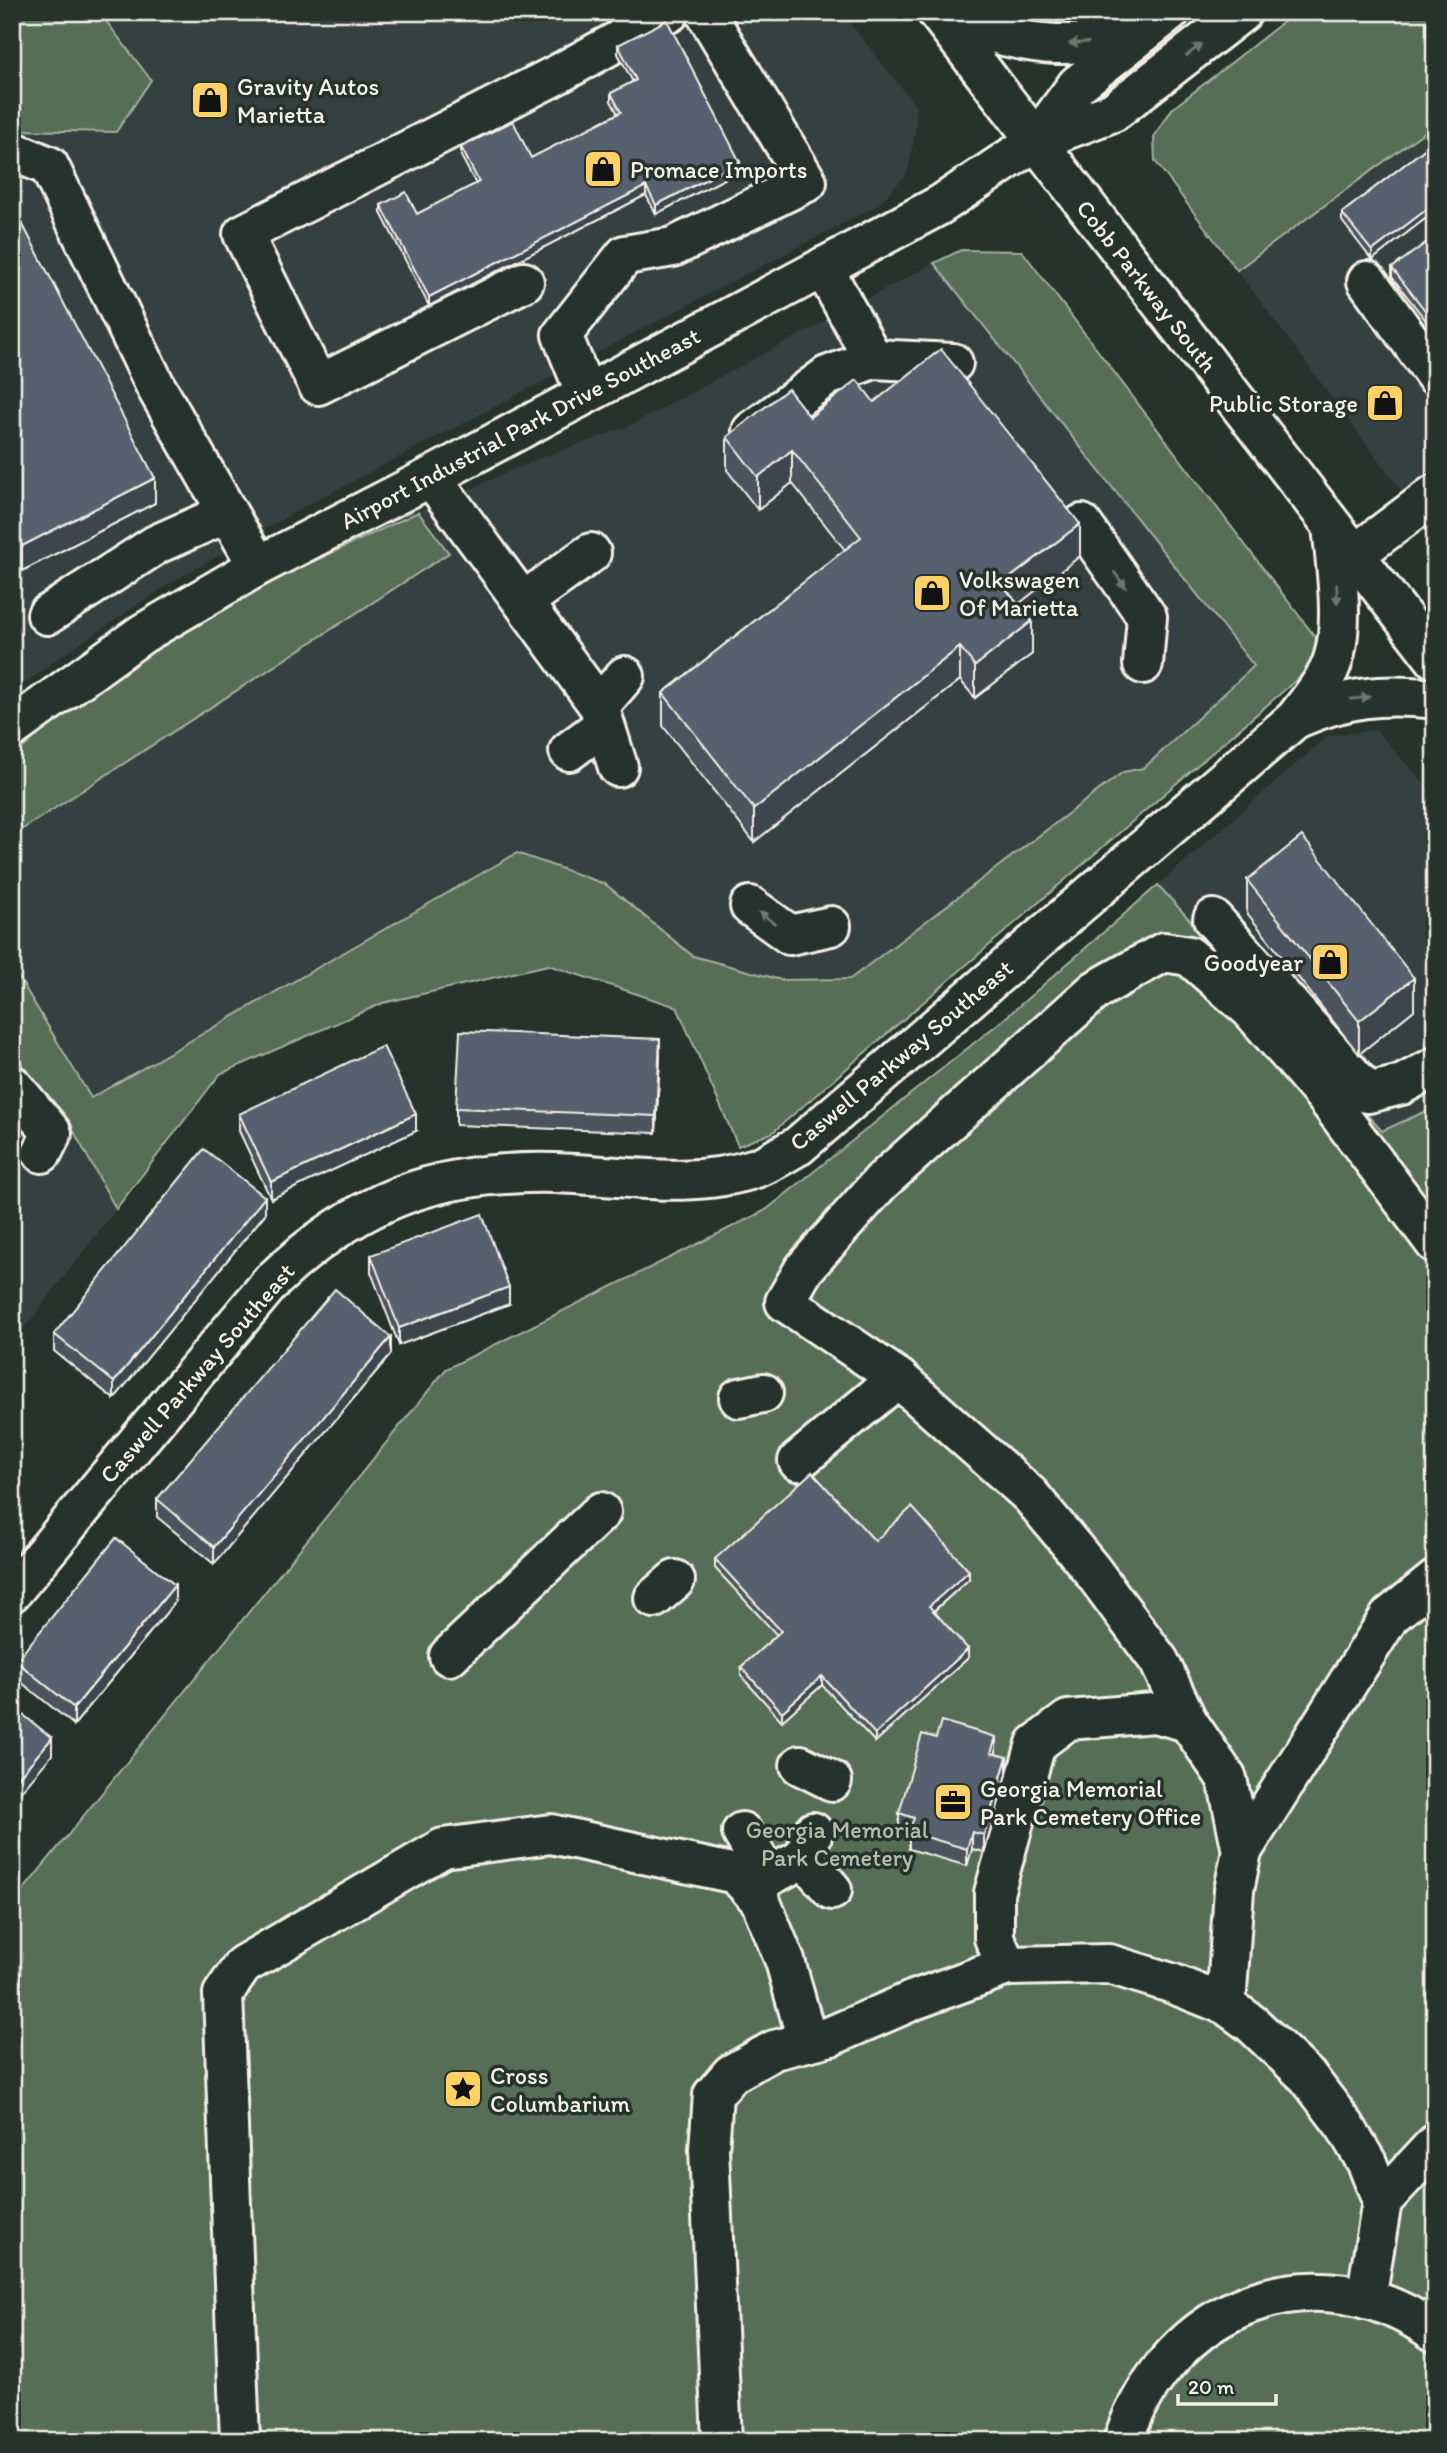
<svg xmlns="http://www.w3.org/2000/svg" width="1447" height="2453" viewBox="0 0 1447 2453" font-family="Itim,sans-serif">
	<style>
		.built { fill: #354140 }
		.green { fill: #556e54; stroke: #a4b09e; stroke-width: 2 }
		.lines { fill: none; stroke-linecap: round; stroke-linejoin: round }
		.minor-casing { stroke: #f4f1e8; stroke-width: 44 }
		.major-casing { stroke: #f4f1e8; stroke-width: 44 }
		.minor { stroke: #26332d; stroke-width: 38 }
		.major { stroke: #26332d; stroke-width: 38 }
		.wall { fill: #4b535f; stroke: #f4f1e8; stroke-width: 2 }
		.shaded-wall { fill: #3d444d; stroke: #f4f1e8; stroke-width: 2 }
		.building { fill: #57616e; stroke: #f4f1e8; stroke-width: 2 }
		.oneway { fill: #6e766e }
		.labels { text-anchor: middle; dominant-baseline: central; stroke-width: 7; stroke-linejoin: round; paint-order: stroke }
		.poi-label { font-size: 24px; fill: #f4f1e8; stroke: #26332d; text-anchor: start }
		.street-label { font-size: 24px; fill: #f4f1e8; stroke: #26332d }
		.park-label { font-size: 24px; fill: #b4bdad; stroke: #26332d }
	</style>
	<rect width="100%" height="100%" fill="#26332d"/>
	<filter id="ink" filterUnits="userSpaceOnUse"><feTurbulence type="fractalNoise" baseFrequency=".0143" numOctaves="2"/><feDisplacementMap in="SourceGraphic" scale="14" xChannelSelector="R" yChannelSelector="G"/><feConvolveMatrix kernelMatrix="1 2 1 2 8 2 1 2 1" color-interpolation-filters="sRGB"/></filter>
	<g filter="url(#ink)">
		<g class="built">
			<polygon points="99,12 841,12 916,106 915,133 907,174 878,205 300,509 169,584 54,661 12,694 12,130 116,132 151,80"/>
			<polygon points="1435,124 1435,536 1237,270"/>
			<polygon points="934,263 1254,667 1144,768 1123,773 850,979 781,981 693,956 605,884 517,853 91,1098 12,966 12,836 448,553 418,512 540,458 627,427"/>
			<polygon points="1376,730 1435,796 1435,1107 1382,1131 1158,885 1328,736"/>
			<polygon points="12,1054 65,1115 116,1209 12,1344"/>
		</g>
		<g class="green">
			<polygon points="12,12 99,12 151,80 116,132 12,130"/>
			<polygon points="1296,12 1435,12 1435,124 1237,270 1155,161 1154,137 1172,109"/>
			<polygon points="961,250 1022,251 1316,638 1310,668 772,1133 738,1146 677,1007 548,965 383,1003 220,1074 116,1209 65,1115 12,1054 12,966 91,1098 517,853 605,884 693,956 781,980 850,979 1123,772 1144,768 1254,666 934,263"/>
			<polygon points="418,512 449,553 12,836 12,757 107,677 268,583"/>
			<polygon points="1158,885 1382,1131 1435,1107 1435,2441 12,2441 12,1904 446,1369 766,1210 1004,1019"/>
		</g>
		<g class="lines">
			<defs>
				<g id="minor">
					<path d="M941,17c36,11 76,26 115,27 31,1 61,-7 90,-14"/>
					<polyline points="1036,141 1077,85 1170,12"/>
					<polyline points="12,151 49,166 156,387 258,566"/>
					<polyline points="823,267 873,359"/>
					<polyline points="1367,281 1435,375"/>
					<polyline points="524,282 318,385 243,234 558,74 670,12"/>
					<polyline points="586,394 562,335 625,255 673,247 807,182 705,12"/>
					<polyline points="752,431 827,376 873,359 953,363"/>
					<polyline points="431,477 599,706 618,767"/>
					<polyline points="1082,524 1147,617 1143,664"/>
					<polyline points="1354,555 1435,494"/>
					<polyline points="523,602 591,553"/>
					<polyline points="47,615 157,544 227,513"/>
					<polyline points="599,706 625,676"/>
					<path d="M1295,719c51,-22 85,-26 140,-20"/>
					<polyline points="12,728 142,634 258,566 431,477 940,205 1036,141 1113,112 1242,12"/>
					<polyline points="569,751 604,725"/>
					<polyline points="750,906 790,935 831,926"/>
					<polyline points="1213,919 1368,1093 1401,1085 1435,1067"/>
					<polyline points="12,1085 52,1133 42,1153"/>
					<polyline points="739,1398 763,1393"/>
					<polyline points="798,1461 898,1378"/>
					<path d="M12,1592l259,-310c85,-82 166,-112 284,-109 66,2 136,17 201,-5 14,-5 29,-15 42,-22l497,-427c12,-16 25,-31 34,-49 18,-37 7,-103 3,-144"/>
					<polyline points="654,1598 675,1580"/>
					<polyline points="449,1656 601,1512"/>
					<polyline points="800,1765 832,1781"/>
					<polyline points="742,1832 768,1877"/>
					<polyline points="813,1832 804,1858 832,1890"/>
					<polyline points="1242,1851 1227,1779 1188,1722 1159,1661 1091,1569 1030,1495 898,1378 785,1302 804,1269 881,1182 1096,990 1164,952 1189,956 1251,1010 1325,1096 1435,1243"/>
					<polyline points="749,1887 804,1858"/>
					<polyline points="1007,1966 994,1938 994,1893 1036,1744 1068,1720 1154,1713 1188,1722"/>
					<polyline points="1226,2005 1234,1890 1242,1851 1390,1616 1435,1580"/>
					<polyline points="1366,2299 1382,2201 1435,2144"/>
					<polyline points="240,2441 223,1994 243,1965 443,1848 551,1834 736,1874 760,1900 785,1961 807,2040"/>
					<polyline points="722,2441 709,2149 713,2095 731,2074 774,2050 831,2036 914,2000 1007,1966 1109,1964 1171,1983 1226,2005 1252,2024 1308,2077 1345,2126 1367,2163 1382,2201"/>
					<path d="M1123,2441c46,-136 191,-195 312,-109"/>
				</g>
				<polyline id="major" points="937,12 1435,659"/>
			</defs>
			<use href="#minor" class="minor-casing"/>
			<use href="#major" class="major-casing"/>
			<use href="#minor" class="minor"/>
			<use href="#major" class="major"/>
		</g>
		<g class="wall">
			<polygon points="618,45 740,171 656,214 646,195 429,306 381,213 381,205 417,214 476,184 461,156 461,147 531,158 618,114 611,101 611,93 633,82 618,54"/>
			<polygon points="1435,141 1435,211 1372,260 1342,221 1342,213"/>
			<polygon points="12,204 155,503 22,571 12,552"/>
			<polygon points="1435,253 1435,332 1392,277 1392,268"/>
			<polygon points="874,402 1080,556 1018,604 1032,654 975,698 960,680 754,842 663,726 663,693 845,550 792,483 758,510 727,470 727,437"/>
			<polygon points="1247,880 1414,1010 1359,1054 1247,913"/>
			<polygon points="660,1056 656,1133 456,1125 456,1108"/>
			<polygon points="239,1114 416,1131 271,1199 239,1131"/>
			<polygon points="265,1214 114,1399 54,1351 54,1334"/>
			<polygon points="371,1255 509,1304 399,1345 371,1272"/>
			<polygon points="391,1354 214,1564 157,1517 157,1499"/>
			<polygon points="875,1541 969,1579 934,1611 968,1658 875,1742 822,1685 782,1721 741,1676 741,1667 777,1635 715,1568 715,1559"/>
			<polygon points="175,1602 74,1725 16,1678 16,1661"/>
			<polygon points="996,1754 1007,1774 984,1852 972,1849 967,1866 909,1849 909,1833 899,1830 899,1813"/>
		</g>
		<g class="shaded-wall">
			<polygon points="740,162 740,171 656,214 656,205"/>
			<polygon points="646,186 646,195 429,306 429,297"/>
			<polygon points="1435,203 1435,211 1372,260 1372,251"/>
			<polygon points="792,450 792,483 758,510 758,477"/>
			<polygon points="155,478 155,503 22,571 22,546"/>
			<polygon points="1080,524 1080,556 1002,617 1002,584"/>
			<polygon points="1032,621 1032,654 975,698 975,666"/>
			<polygon points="960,647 960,680 754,842 754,809"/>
			<polygon points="1414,978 1414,1010 1359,1054 1359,1021"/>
			<polygon points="660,1039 660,1056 656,1133 656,1116"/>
			<polygon points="416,1114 416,1131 271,1199 271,1182"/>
			<polygon points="265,1197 265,1214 114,1399 114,1382"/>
			<polygon points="509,1287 509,1304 399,1345 399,1328"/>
			<polygon points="391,1337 391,1354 214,1564 214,1547"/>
			<polygon points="969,1571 969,1579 929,1615 929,1606"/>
			<polygon points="175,1585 175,1602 74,1725 74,1708"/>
			<polygon points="968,1649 968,1658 875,1742 875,1734"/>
			<polygon points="822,1676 822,1685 782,1721 782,1712"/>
			<polygon points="996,1737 996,1754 991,1753"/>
			<polygon points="52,1738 52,1755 12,1802 12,1785"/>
			<polygon points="1007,1757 1007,1774 984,1852 984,1835"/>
			<polygon points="972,1832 972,1849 967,1866 967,1849"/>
		</g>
		<g class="building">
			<polygon points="667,20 740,162 656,205 646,186 429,297 381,205 406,192 417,214 479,182 461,147 513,121 531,158 621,112 611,93 636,80 618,45"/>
			<polygon points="1435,141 1435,203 1372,251 1342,213"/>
			<polygon points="12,204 155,478 22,546 12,527"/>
			<polygon points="1427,242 1435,253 1435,323 1392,268"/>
			<polygon points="941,349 1080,524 1002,584 1032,621 975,666 960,647 754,809 663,693 861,537 792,450 758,477 727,437 788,389 810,417 857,380 874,402"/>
			<polygon points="1302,836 1414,978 1359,1021 1247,880"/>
			<polygon points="460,1031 660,1039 656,1116 456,1108"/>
			<polygon points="383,1046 416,1114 271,1182 239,1114"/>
			<polygon points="204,1149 265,1197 114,1382 54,1334"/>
			<polygon points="482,1214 509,1287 399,1328 371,1255"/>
			<polygon points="335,1289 391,1337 214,1547 157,1499"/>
			<polygon points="812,1472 875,1541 912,1507 969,1571 929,1606 968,1649 875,1734 822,1676 782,1712 741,1667 781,1631 715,1559"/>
			<polygon points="116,1538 175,1585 74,1708 16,1661"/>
			<polygon points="12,1706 52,1738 12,1785"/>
			<polygon points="941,1721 996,1737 991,1753 1007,1757 984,1835 972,1832 967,1849 909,1832 914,1818 899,1813 922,1734 936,1738"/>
		</g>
		<defs><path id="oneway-solid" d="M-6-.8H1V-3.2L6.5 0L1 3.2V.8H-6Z" transform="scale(1.75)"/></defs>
		<g class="oneway">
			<use href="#oneway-solid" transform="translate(1079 43) rotate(175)"/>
			<use href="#oneway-solid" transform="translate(1194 50) rotate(-38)"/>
			<use href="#oneway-solid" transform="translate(1120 580) rotate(54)"/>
			<use href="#oneway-solid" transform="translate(1337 594) rotate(88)"/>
			<use href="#oneway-solid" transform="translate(1360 698) rotate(-7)"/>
			<use href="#oneway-solid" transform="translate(767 918) rotate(-144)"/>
		</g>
	</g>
	<defs>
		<symbol id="shop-square" viewBox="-11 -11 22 22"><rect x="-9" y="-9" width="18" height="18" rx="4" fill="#ffd166" stroke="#26332d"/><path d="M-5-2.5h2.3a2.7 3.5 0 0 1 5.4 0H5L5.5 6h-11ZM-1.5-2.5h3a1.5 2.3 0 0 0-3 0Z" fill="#111"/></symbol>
		<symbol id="office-square" viewBox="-11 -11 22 22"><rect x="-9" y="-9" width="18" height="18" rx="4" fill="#ffd166" stroke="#26332d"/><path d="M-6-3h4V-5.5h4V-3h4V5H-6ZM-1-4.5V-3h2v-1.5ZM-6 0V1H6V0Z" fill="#111"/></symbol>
		<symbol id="sight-square" viewBox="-11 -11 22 22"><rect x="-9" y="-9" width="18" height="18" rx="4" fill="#ffd166" stroke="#26332d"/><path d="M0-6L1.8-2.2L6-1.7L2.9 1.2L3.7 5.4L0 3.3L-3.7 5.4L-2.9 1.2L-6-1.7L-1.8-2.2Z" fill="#111"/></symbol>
	</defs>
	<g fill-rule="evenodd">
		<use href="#shop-square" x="188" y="78" width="44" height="44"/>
		<use href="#shop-square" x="581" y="147" width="44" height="44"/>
		<use href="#shop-square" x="1363" y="381" width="44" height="44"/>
		<use href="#shop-square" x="910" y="571" width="44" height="44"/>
		<use href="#shop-square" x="1308" y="940" width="44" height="44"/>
		<use href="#office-square" x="931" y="1780" width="44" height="44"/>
		<use href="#sight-square" x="441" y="2067" width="44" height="44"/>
	</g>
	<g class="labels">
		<g class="poi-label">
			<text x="237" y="86">Gravity Autos<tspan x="237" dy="28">Marietta</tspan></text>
			<text x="630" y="169">Promace Imports</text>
			<text x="1358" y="403" text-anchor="end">Public Storage</text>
			<text x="959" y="579">Volkswagen<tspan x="959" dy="28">Of Marietta</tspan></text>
			<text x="1303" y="962" text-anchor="end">Goodyear</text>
			<text x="980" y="1788">Georgia Memorial<tspan x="980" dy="28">Park Cemetery Office</tspan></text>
			<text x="490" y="2075">Cross<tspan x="490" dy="28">Columbarium</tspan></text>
		</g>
		<g class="street-label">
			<text transform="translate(1147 286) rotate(52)">Cobb Parkway South</text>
			<text transform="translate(520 428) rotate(-28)">Airport Industrial Park Drive Southeast</text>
			<text transform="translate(901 1055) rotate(-40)">Caswell Parkway Southeast</text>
			<text transform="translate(197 1373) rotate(-49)">Caswell Parkway Southeast</text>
		</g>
		<g class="park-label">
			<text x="837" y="1829">Georgia Memorial<tspan x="837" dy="28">Park Cemetery</tspan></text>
		</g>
	</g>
	<rect width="1447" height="2453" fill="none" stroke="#26332d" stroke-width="42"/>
	<rect x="21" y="21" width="1405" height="2411" fill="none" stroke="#f4f1e8" stroke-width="2.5" filter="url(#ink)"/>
	<path d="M1178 2394v10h98v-10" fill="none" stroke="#f4f1e8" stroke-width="3.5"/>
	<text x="1188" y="2394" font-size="21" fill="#f4f1e8" stroke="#26332d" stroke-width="5" paint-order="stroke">20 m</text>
</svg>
